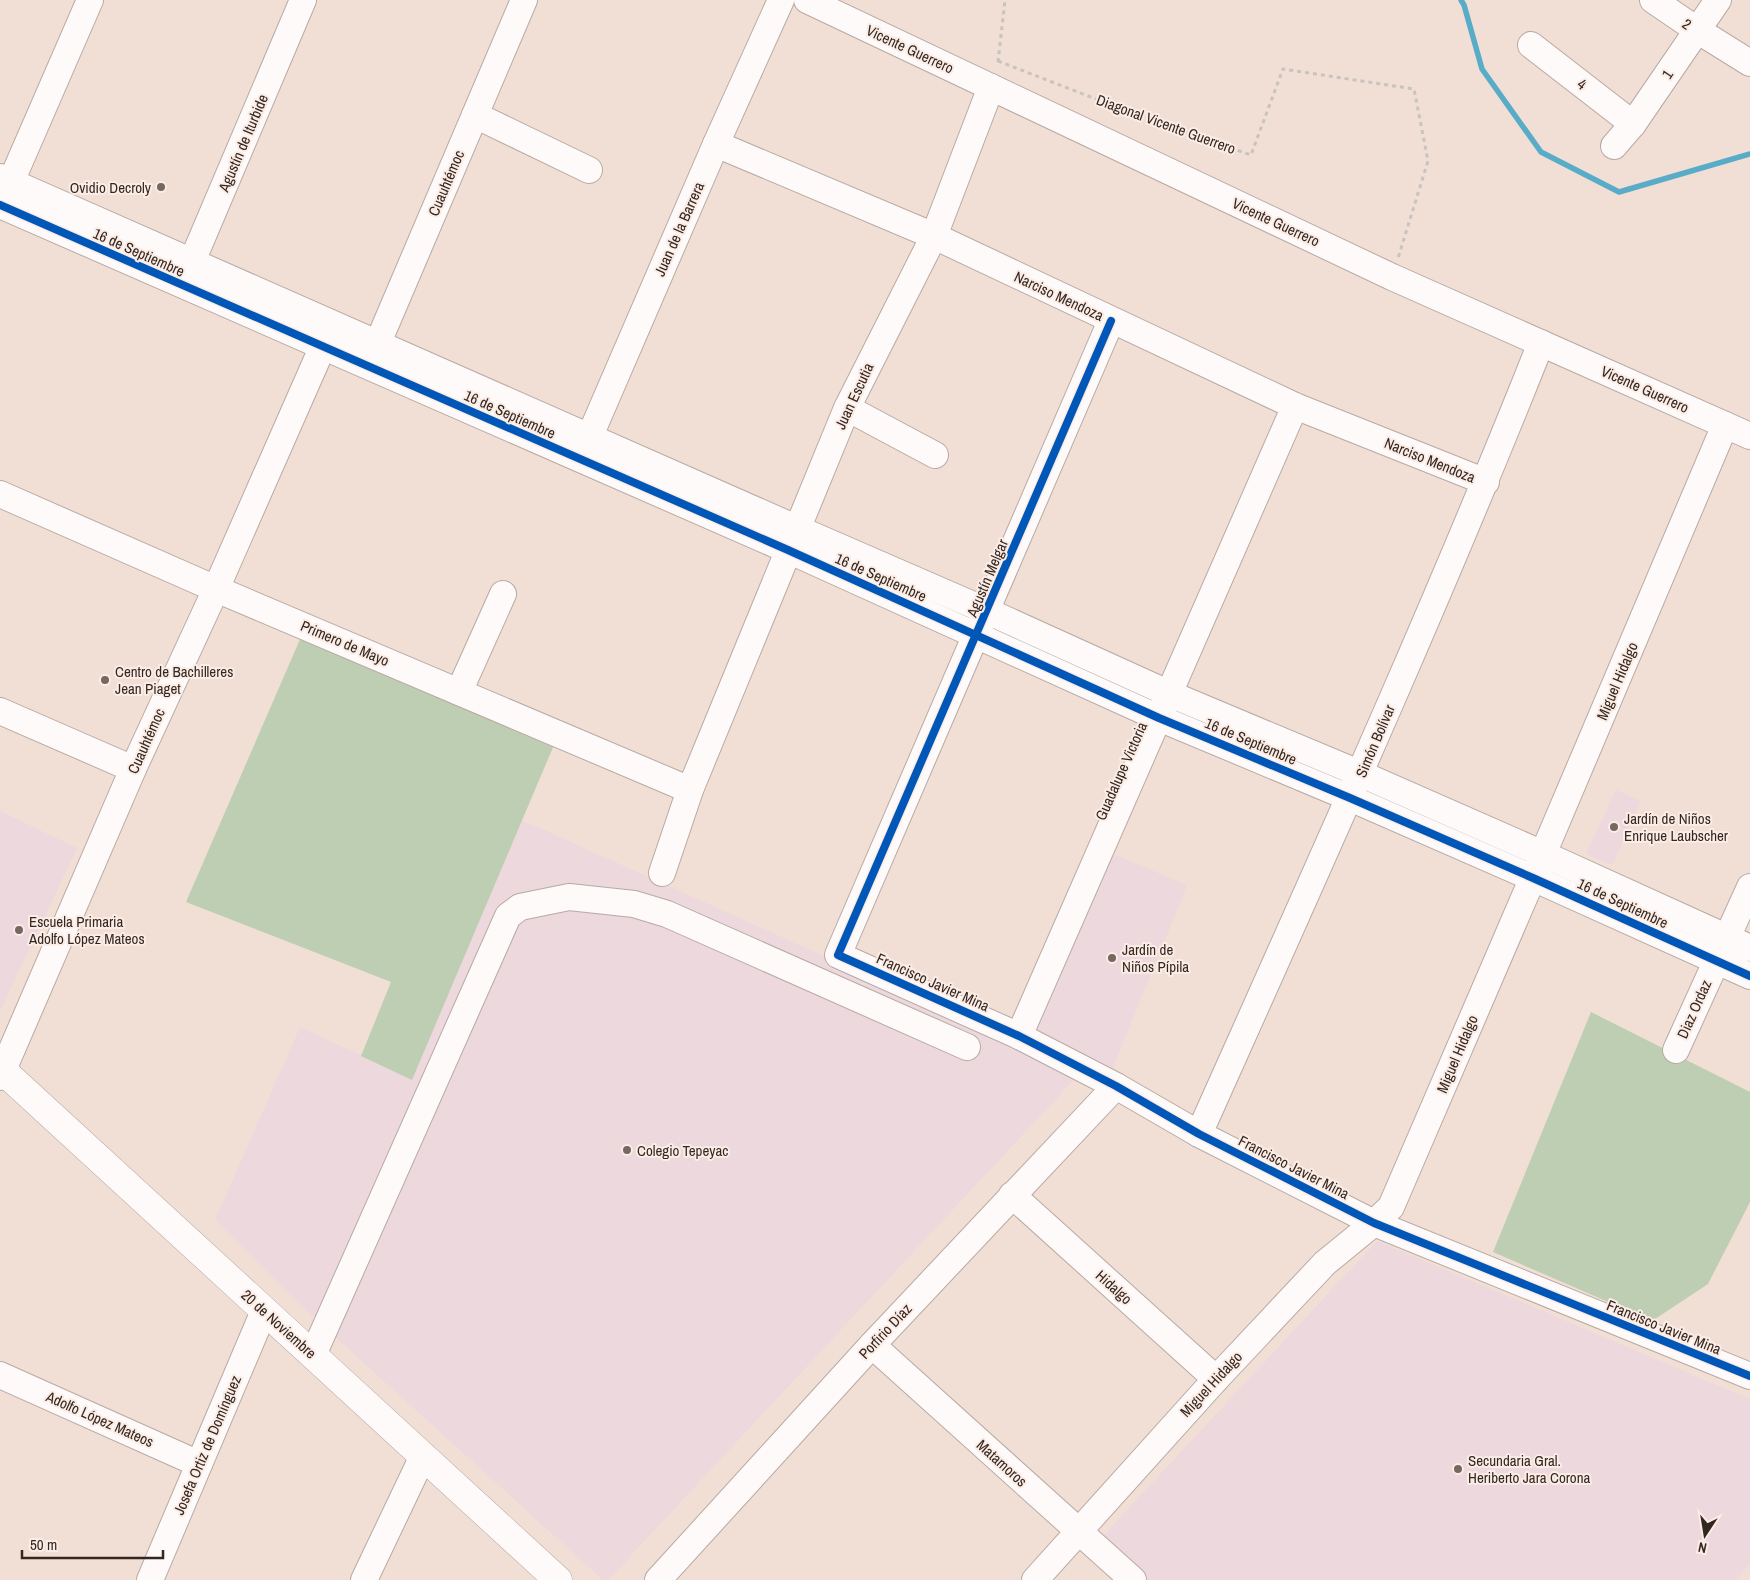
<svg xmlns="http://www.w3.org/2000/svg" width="1750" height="1580" viewBox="0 0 1750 1580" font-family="'Archivo Narrow',sans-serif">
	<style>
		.education { fill: #ecd8dd }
		.green { fill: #beceb2 }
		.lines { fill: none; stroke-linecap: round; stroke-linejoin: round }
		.stream { stroke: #58acc7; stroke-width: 5.5 }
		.minor-casing { stroke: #b8aaa3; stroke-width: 28 }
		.major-casing { stroke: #b8aaa3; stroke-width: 29 }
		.path { stroke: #c9c3bf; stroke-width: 3; stroke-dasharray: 4 4; stroke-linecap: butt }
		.minor { stroke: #fdfaf9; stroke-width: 26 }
		.major { stroke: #fdfaf9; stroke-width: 28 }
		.cycleway-casing { stroke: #fbede6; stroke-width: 11 }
		.cycleway { stroke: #0057b8; stroke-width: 8 }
		.poi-dot { fill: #766760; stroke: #fbede6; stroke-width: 2 }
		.labels { text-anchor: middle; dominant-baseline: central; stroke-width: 4; stroke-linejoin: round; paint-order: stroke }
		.street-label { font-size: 15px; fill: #342721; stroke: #fbede6 }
		.poi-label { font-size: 15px; fill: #342721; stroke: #fbede6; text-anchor: start }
	</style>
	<rect width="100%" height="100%" fill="#f1dfd6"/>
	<g class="education">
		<polygon points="1616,790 1641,801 1612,865 1586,854"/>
		<polygon points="0,811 77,848 0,1011"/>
		<polygon points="522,820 1081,1072 608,1580 603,1580 301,1306 215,1220 300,1027 412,1079"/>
		<polygon points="1113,854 1187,885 1112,1070 1033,1030"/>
		<polygon points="1377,1241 1750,1399 1750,1564 1735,1580 1146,1580 1100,1539"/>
	</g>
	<g class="green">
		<polygon points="301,637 554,745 412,1080 361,1056 391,982 186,902"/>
		<polygon points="1591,1012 1750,1092 1750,1202 1708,1284 1652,1321 1493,1252"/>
	</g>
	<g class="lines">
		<polyline class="stream" points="1461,0 1464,5 1482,69 1541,152 1619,192 1750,154"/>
		<defs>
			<g id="minor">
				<polyline points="807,0 1392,277 1750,436"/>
				<polyline points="1653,0 1697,30 1750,63"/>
				<polyline points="1531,45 1633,124"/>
				<polyline points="475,115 589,170"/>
				<polyline points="716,144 934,236 1295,406 1486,482"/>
				<polyline points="1614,146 1633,124 1718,0"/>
				<polyline points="0,177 796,528 987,611 1170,694 1361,774 1543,854 1750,948"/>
				<polyline points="4,198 90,0"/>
				<polyline points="0,205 788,550 1159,718 1350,798 1533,878 1750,976"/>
				<polyline points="185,278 303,0"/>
				<polyline points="1111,321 838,955 1019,1036 1116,1086 1199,1134 1374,1223 1750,1376"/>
				<polyline points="371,359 524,0"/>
				<polyline points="847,408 935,455"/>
				<polyline points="583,452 716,144 781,0"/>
				<polyline points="0,494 216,589 690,790"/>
				<polyline points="459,692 503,594"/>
				<polyline points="0,711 133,769"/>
				<polyline points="662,873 690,790 847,408 934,236 991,87"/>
				<polyline points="1019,1036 1295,406"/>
				<polyline points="1676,1050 1750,887"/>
				<polyline points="0,1077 133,769 216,589 330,330"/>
				<path d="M1199,1134c117,-262 236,-524 342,-791"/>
				<polyline points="1012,1195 1216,1379"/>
				<polyline points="872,1345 1133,1580"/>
				<polyline points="313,1355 508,916 520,907 569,897 634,904 667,914 967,1047"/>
				<polyline points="0,1375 199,1464"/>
				<polyline points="150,1580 264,1311"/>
				<polyline points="364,1580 423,1456"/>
				<polyline points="658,1580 872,1345 1116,1086"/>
				<polyline points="1035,1580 1216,1379 1325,1263 1374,1223 1391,1207 1543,854 1725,425"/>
			</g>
			<polyline id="major" points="0,1068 558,1580"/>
		</defs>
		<use href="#minor" class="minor-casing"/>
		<use href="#major" class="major-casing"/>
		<g class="path">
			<polyline points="998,61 1150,120 1251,155 1283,69 1414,89 1428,161 1398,258"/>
			<polyline points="998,62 1005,0"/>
		</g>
		<use href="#minor" class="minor"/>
		<use href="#major" class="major"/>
		<defs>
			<g id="cycleway">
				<polyline points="0,205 788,550 1159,718 1350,798 1533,878 1750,976"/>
				<polyline points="1111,321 838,955 1019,1036 1116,1086 1199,1134 1374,1223 1750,1376"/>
			</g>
		</defs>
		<use href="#cycleway" class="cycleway-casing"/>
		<use href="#cycleway" class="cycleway"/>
	</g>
	<g class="poi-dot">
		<circle cx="161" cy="187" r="5"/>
		<circle cx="105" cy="680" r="5"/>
		<circle cx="1614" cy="827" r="5"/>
		<circle cx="19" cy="930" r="5"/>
		<circle cx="1112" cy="958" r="5"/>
		<circle cx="627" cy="1150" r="5"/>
		<circle cx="1458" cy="1469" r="5"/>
	</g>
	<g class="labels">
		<g class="street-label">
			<text transform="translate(1687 24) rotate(35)">2</text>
			<text transform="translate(910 49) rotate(25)">Vicente Guerrero</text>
			<text transform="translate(1667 74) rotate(-56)">1</text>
			<text transform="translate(1582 84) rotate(38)">4</text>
			<text transform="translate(1166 124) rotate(20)">Diagonal Vicente Guerrero</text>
			<text transform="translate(243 143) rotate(-67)">Agustín de Iturbide</text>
			<text transform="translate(446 183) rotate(-67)">Cuauhtémoc</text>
			<text transform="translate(1276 222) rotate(25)">Vicente Guerrero</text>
			<text transform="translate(679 229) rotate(-66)">Juan de la Barrera</text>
			<text transform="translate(139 252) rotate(24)">16 de Septiembre</text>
			<text transform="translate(1059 296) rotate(25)">Narciso Mendoza</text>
			<text transform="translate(1645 389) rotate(24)">Vicente Guerrero</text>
			<text transform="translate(854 396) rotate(-65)">Juan Escutia</text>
			<text transform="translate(510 414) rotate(24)">16 de Septiembre</text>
			<text transform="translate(1430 460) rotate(22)">Narciso Mendoza</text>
			<text transform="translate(881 577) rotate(24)">16 de Septiembre</text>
			<text transform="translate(987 578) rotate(-67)">Agustín Melgar</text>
			<text transform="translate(345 643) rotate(23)">Primero de Mayo</text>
			<text transform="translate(1617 681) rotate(-67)">Miguel Hidalgo</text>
			<text transform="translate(146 741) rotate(-66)">Cuauhtémoc</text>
			<text transform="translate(1251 741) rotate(23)">16 de Septiembre</text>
			<text transform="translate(1375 741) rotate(-67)">Simón Bolívar</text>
			<text transform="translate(1121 771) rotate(-66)">Guadalupe Victoria</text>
			<text transform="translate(1623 903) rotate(25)">16 de Septiembre</text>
			<text transform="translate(933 982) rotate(24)">Francisco Javier Mina</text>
			<text transform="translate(1694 1009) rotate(-66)">Diaz Ordaz</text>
			<text transform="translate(1457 1054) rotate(-67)">Miguel Hidalgo</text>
			<text transform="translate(1294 1167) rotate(27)">Francisco Javier Mina</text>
			<text transform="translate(1114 1287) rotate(42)">Hidalgo</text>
			<text transform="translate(279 1324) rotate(42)">20 de Noviembre</text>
			<text transform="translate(1664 1327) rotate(22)">Francisco Javier Mina</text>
			<text transform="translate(885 1331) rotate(-47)">Porfirio Díaz</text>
			<text transform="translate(1211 1384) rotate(-47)">Miguel Hidalgo</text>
			<text transform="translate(100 1419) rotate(24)">Adolfo López Mateos</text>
			<text transform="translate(207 1445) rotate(-67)">Josefa Ortiz de Domínguez</text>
			<text transform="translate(1002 1463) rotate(42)">Matamoros</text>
		</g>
		<g class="poi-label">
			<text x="151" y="187" text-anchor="end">Ovidio Decroly</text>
			<text x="115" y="671">Centro de Bachilleres<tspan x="115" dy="17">Jean Piaget</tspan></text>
			<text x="1624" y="818">Jardín de Niños<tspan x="1624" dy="17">Enrique Laubscher</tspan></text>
			<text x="29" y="921">Escuela Primaria<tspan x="29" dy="17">Adolfo López Mateos</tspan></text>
			<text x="1122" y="949">Jardín de<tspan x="1122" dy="17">Niños Pípila</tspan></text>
			<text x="637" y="1150">Colegio Tepeyac</text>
			<text x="1468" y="1460">Secundaria Gral.<tspan x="1468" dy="17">Heriberto Jara Corona</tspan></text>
		</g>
	</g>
	<g transform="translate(1705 1535) rotate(192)" stroke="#fbede6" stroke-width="4" paint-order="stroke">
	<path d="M0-4L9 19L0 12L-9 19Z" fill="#342721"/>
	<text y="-8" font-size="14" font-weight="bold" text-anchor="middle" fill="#342721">N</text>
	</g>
	<path d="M22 1550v8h141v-8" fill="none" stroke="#342721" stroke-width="2.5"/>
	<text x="30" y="1550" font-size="15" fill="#342721" stroke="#fbede6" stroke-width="4" paint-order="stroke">50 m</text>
</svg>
